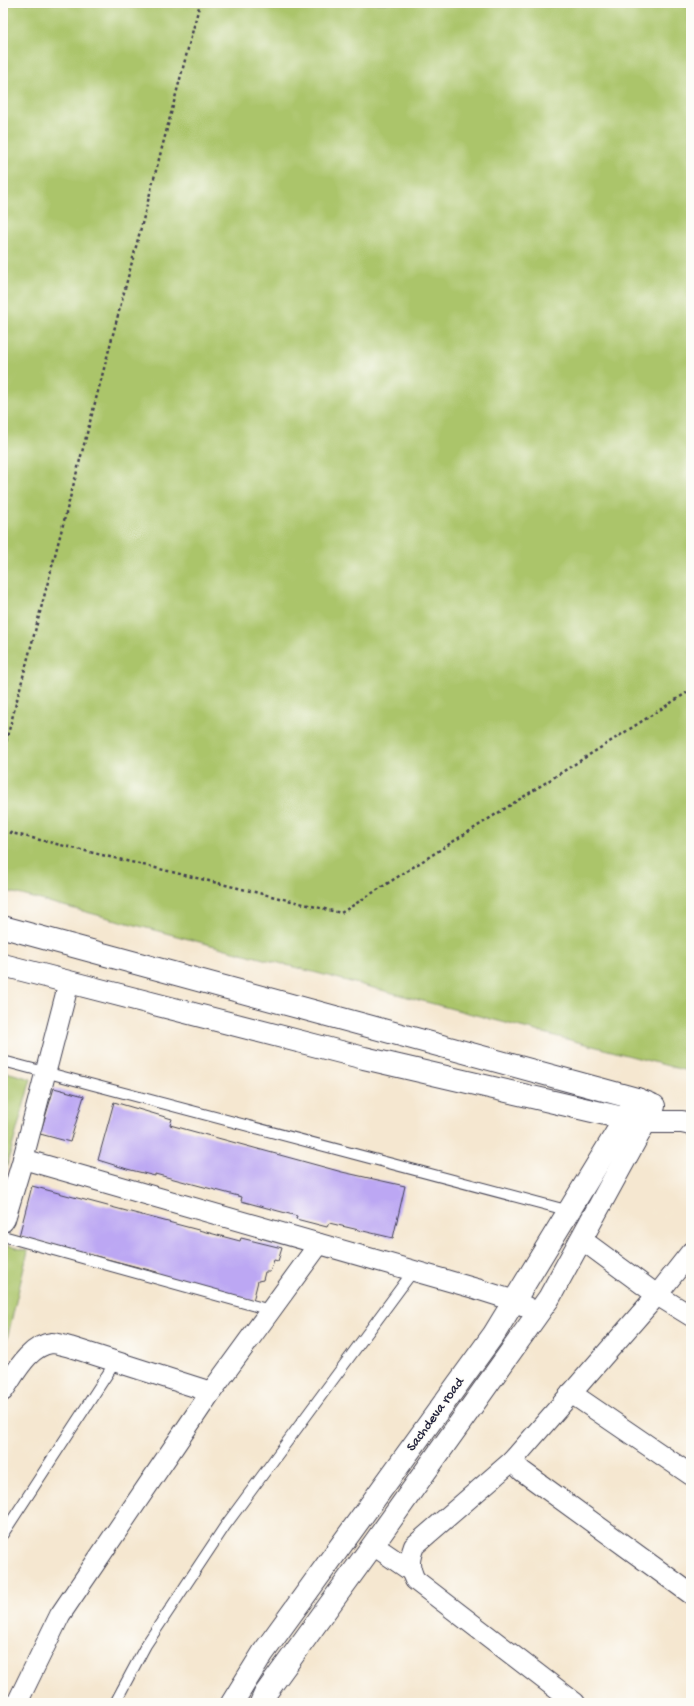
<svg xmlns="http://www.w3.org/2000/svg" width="694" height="1706" viewBox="0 0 694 1706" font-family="'Gochi Hand',sans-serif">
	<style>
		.green { fill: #abc56b; stroke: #667453 }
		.building { fill: #bca7f3 }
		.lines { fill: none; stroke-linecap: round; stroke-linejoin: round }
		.service-casing { stroke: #424051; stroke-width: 12 }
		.minor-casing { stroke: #424051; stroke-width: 22 }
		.tertiary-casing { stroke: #424051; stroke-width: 24 }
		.path { stroke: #424051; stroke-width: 2.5; stroke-dasharray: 3 3; stroke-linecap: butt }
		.service { stroke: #fff; stroke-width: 10 }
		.minor { stroke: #fff; stroke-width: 20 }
		.tertiary { stroke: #fff; stroke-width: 22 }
		.labels { text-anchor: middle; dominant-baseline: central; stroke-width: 3; stroke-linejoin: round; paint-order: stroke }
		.street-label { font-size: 14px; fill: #22223b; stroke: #fdfcf7 }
	</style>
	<rect width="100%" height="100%" fill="#fdfcf7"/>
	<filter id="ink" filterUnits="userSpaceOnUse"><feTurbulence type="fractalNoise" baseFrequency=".025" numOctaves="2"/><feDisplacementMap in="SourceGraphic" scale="8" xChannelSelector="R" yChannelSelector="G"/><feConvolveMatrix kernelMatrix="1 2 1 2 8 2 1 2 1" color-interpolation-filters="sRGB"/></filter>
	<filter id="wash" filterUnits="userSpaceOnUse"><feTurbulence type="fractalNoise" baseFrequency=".012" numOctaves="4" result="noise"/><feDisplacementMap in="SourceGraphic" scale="16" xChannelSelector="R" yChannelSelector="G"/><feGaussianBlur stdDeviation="0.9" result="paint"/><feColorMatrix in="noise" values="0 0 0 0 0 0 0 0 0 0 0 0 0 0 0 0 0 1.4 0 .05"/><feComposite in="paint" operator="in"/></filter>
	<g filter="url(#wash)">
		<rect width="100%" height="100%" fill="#f5e7d0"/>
		<g class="green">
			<polygon points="3,3 691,3 691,1072 3,890"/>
			<polygon points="3,1071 31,1079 3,1180"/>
			<polygon points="3,1244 28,1251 3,1356"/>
		</g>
		<g id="blocks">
			<g class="building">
				<polygon points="54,1088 84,1096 70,1142 40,1134"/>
				<polygon points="114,1102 172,1119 170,1125 342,1172 405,1186 393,1238 329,1223 327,1227 296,1219 297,1216 241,1201 242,1197 155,1174 155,1176 127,1169 98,1160"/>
				<polygon points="32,1186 240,1241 241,1238 282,1248 278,1261 274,1260 270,1272 265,1272 263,1280 258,1281 253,1301 158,1276 157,1272 19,1236"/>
			</g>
		</g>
	</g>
	<g filter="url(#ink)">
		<use href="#blocks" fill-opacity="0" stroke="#424051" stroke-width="1"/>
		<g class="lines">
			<defs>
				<g id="service">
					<polyline points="3,1061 570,1211"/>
					<polyline points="3,1236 270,1310"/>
					<polyline points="3,1534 116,1361"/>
					<polyline points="115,1703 146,1645 225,1526 414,1270"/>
				</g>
				<g id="minor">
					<polyline points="23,1159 477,1289 515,1301 538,1313"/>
					<polyline points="3,1222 5,1219 23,1159 69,982"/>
					<polyline points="581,1239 657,1295 691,1316"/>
					<polyline points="691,1252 657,1295 512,1461 522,1471 691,1594"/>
					<path d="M3,1391c12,-17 26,-46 49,-48 5,0 13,3 18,4l141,45"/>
					<polyline points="571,1393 691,1475"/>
					<path d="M512,1461l-98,85c-5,14 -6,19 1,34l160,123"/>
					<polyline points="373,1545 411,1571"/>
					<polyline points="17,1703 60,1615 211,1392 319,1244"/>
				</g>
				<g id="tertiary">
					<polyline points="3,927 637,1099 650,1104"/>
					<polyline points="3,965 364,1058 627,1119 646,1122 682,1122 691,1124"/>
					<polyline points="232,1703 263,1653 494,1334 637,1099"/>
					<polyline points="261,1703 265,1694 373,1545 549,1298 654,1106"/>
				</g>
			</defs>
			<use href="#service" class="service-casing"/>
			<use href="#minor" class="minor-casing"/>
			<use href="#tertiary" class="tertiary-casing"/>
			<g class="path">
				<polyline points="3,753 200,3"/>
				<polyline points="3,831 341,913 691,690"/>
			</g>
			<use href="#service" class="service"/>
			<use href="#minor" class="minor"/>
			<use href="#tertiary" class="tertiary"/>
		</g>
	</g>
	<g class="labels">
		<g class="street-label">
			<text transform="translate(436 1415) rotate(-54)">Sachdeva road</text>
		</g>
	</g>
	<rect width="694" height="1706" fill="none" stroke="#fdfcf7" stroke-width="16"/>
</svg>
